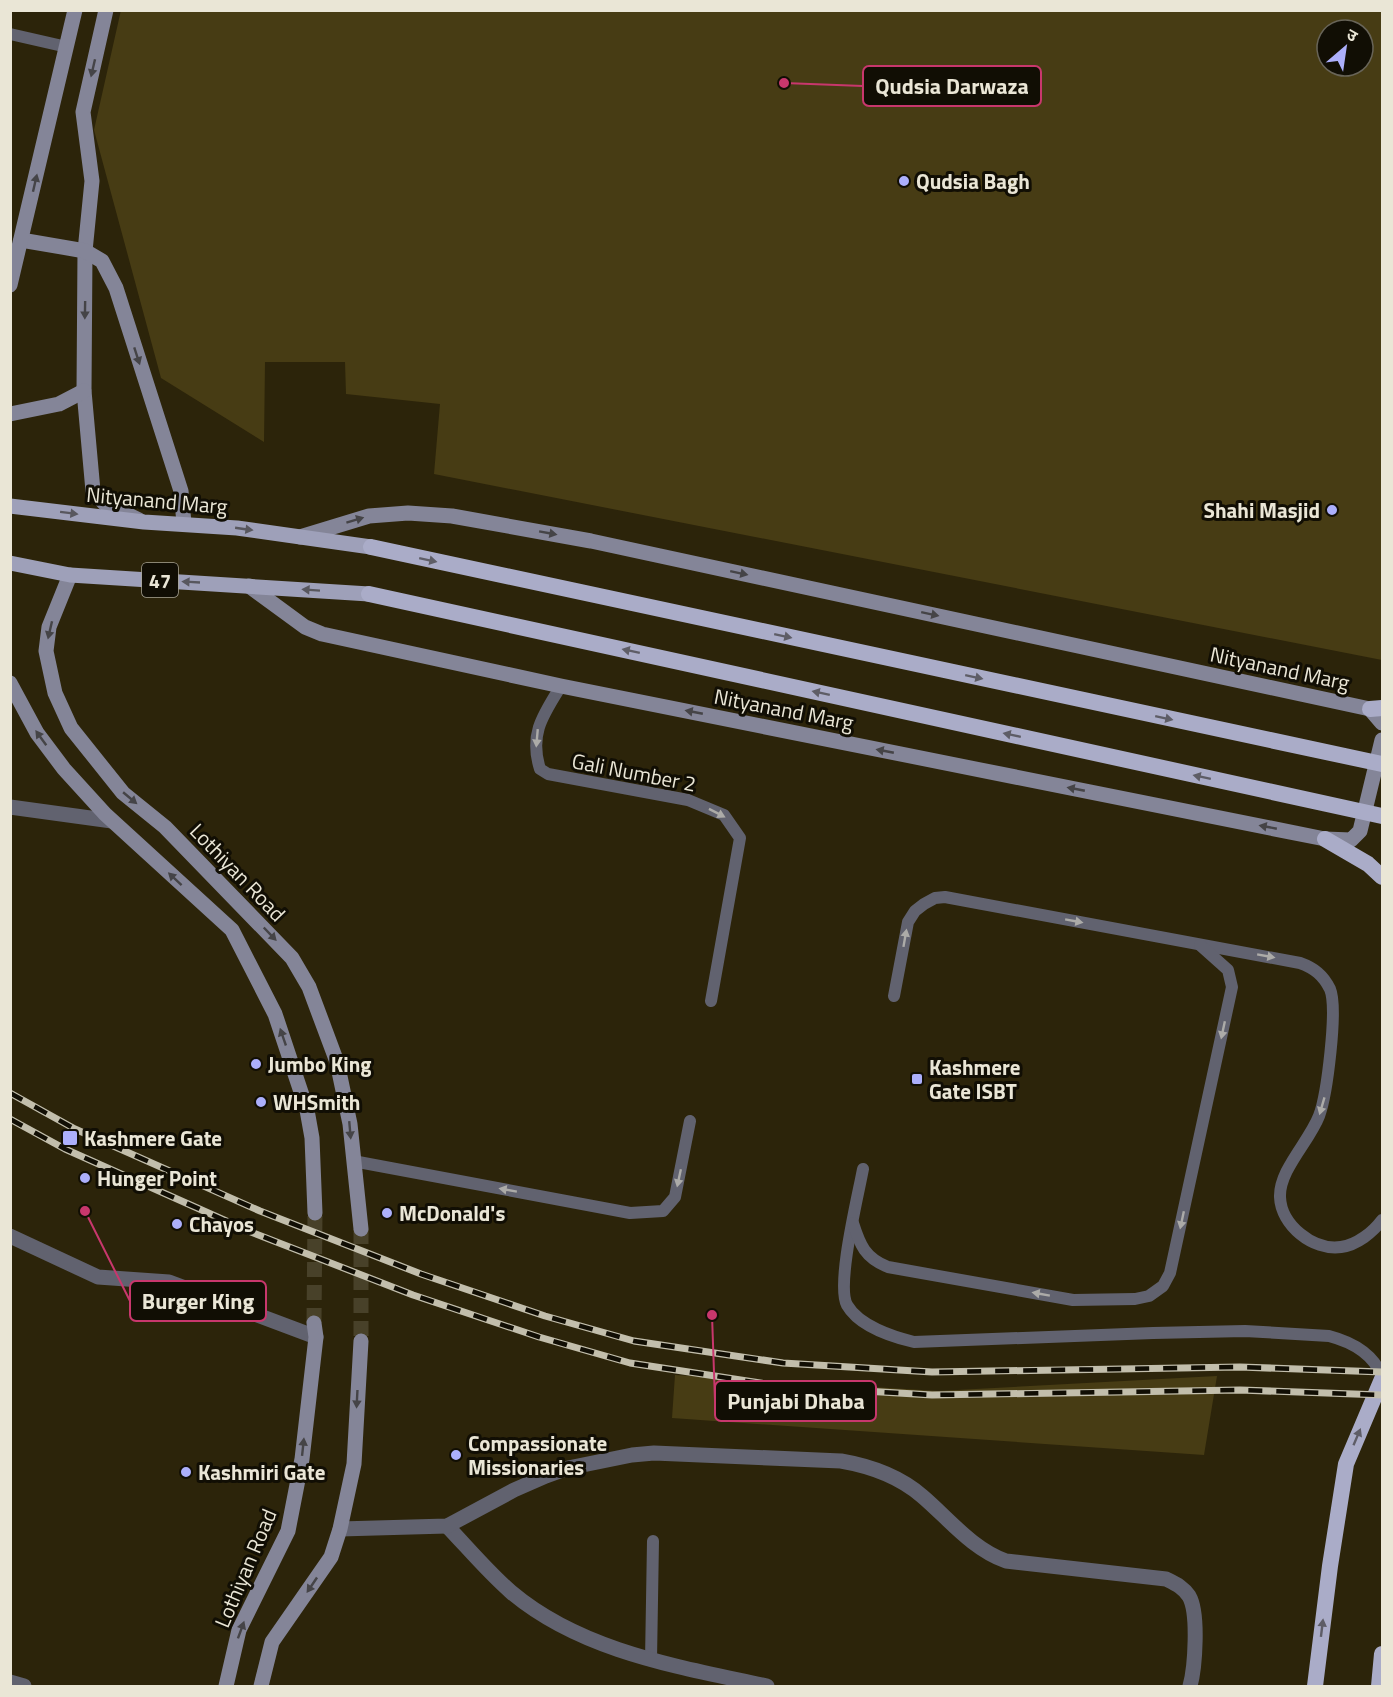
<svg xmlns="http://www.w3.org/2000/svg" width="1393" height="1697" viewBox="0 0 1393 1697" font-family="'Titillium Web','Noto Sans Devanagari',sans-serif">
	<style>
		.green { fill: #473c14; fill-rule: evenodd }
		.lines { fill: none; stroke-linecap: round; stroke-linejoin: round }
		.secondary-tunnel { stroke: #484129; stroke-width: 15; stroke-dasharray: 15 8; stroke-linecap: butt }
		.service { stroke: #61626f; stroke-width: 12 }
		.pedestrian { stroke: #61626f; stroke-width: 15 }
		.minor { stroke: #61626f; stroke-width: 15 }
		.tertiary { stroke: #61626f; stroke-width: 15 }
		.secondary { stroke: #848598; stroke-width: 15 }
		.primary { stroke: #9ea0b9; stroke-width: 15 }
		.trunk { stroke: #aaacc8; stroke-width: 16 }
		.rail-casing { stroke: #c2beac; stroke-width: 7 }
		.rail { stroke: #110e04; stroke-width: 4.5; stroke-dasharray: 14; stroke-linecap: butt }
		.oneway { fill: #454447 }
		.oneway2 { fill: #58575e }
		.oneway3 { fill: #5e5d66 }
		.oneway4 { fill: #acaba8 }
		.poi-dot { fill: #acaffb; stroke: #110e04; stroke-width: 2 }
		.labels { text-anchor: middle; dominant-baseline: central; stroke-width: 6; stroke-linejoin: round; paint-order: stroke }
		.shield { fill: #110e04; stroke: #a9a597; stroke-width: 1.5 }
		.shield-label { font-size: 20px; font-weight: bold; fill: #eae6d6 }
		.poi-label { font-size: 21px; font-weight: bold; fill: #eae6d6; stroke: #110e04; text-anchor: start }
		.street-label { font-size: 21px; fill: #eae6d6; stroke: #110e04 }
		.leader { fill: none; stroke: #c8376d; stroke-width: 2 }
		.callout-dot { fill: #c8376d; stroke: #110e04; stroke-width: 2 }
		.callout { fill: #110e04; stroke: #c8376d; stroke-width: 2 }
		.callout-label { font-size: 22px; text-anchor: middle; font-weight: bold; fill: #eae6d6 }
	</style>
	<rect width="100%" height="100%" fill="#2c240a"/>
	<g class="green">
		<path d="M121,10l1261,1v649l-948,-186 6,-70 -94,-10 -1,-32h-80l-1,80 -103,-64 -67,-248zM1327,30h36v36h-36z"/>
		<polygon points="675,1375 938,1391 1217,1376 1204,1455 672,1418"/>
	</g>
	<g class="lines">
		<g class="secondary-tunnel">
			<polyline points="361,1229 361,1341"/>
			<polyline points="314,1323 315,1213"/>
		</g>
		<g class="service">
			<polyline points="10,34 67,47"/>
			<path d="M561,686c-18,29 -32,48 -21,83l8,5 140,26 36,15 16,23 -29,163"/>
			<path d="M894,996l14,-74 7,-11 9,-7 11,-6 10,-1 355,66c14,5 23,12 30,26 8,19 -3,106 -11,127 -10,26 -40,54 -39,81 1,28 33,54 61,50 16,-2 32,-15 41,-27"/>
			<polyline points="353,1161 630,1213 663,1211 675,1197 690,1121"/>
			<path d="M863,1169c-5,27 -27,116 -16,136 12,21 46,32 67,37l239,-9 92,-2 84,5c23,6 44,18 53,40"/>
			<path d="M853,1223c7,22 12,35 35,44l185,33 62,-1 14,-3 14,-10 7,-13 62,-286 -4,-17 -28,-25"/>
			<polyline points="651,1660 653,1541"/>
		</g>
		<polyline class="pedestrian" points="10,1236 98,1277 169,1282 316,1337"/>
		<g class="minor">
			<polyline points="10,807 112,821"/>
			<path d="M447,1526c21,22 41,46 64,66 71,60 169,75 256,94"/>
			<path d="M340,1529l107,-3 67,-36 32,-14 22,-8 64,-13 22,-2 187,8c29,5 58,15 81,35 26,22 50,53 84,65l160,18c10,5 17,8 23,17 10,17 6,72 1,90"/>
		</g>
		<polyline class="tertiary" points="10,1682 24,1686"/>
		<g class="secondary">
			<polyline points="106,10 83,112 92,181 85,251 84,391 93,491 104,503 139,520"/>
			<polyline points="21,240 85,251 102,261 116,288 181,491 184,523"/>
			<polyline points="10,285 75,10"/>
			<polyline points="10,414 59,404 84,391"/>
			<polyline points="300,537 369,516 408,513 452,516 591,541 1370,709 1382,723"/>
			<polyline points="70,575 49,627 46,651 55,693 71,728 123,793 165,827 292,958 309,987 337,1062 350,1124 361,1229"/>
			<polyline points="249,586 305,627 322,634 561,686 1325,839 1351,840 1360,831 1382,740"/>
			<polyline points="10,683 37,733 64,769 105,814 232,930 275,1014 307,1110 312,1138 315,1213"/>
			<polyline points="226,1686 239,1630 288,1531 302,1459 316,1337 314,1323"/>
			<polyline points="261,1686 272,1642 331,1557 340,1529 354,1464 361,1341"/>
		</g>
		<g class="primary">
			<polyline points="10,506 144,522 237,528 371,547"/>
			<polyline points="10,563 70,575 369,594"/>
		</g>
		<g class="trunk">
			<polyline points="371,547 1382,764"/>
			<polyline points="369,594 1382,816"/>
			<polyline points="1370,709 1382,708"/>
			<polyline points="1325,839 1368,864 1382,877"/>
			<polyline points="1315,1686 1330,1566 1346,1464 1382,1379"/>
			<polyline points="1379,1686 1382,1654"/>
		</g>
		<defs>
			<g id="rail">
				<polyline points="10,1093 75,1129 260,1211 421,1274 545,1316 634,1341 783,1363 932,1372 1240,1367 1382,1372"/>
				<polyline points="10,1119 65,1149 251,1232 413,1295 539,1337 630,1363 780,1386 932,1395 1240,1390 1382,1395"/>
			</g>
		</defs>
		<use href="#rail" class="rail-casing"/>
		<use href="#rail" class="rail"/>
	</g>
	<defs><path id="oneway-solid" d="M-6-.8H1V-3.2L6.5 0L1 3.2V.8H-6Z" transform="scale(1.5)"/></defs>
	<g class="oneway">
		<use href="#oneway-solid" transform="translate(93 68) rotate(103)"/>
		<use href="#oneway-solid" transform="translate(35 183) rotate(-77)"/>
		<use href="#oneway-solid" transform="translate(85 310) rotate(91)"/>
		<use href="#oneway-solid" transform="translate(137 356) rotate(72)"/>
		<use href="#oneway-solid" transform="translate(355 520) rotate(-17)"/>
		<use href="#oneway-solid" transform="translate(548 533) rotate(10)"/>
		<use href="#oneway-solid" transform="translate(739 573) rotate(12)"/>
		<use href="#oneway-solid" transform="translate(930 614) rotate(12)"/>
		<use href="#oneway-solid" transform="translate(50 630) rotate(103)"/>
		<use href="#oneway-solid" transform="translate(694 712) rotate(-169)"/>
		<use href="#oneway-solid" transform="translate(41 738) rotate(-126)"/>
		<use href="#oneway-solid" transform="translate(885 751) rotate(-169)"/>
		<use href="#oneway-solid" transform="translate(1076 789) rotate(-169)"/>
		<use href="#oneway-solid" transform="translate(130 798) rotate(40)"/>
		<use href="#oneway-solid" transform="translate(1268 827) rotate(-169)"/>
		<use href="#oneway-solid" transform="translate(175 879) rotate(-137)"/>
		<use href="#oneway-solid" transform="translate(270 934) rotate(46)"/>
		<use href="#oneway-solid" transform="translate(283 1037) rotate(-109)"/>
		<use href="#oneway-solid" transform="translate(350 1130) rotate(85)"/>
		<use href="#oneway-solid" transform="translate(357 1399) rotate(93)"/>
		<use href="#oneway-solid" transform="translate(303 1447) rotate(-84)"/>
		<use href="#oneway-solid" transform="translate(312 1585) rotate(124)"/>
		<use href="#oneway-solid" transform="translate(241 1630) rotate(-70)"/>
	</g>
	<g class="oneway2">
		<use href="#oneway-solid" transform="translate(69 513) rotate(7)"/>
		<use href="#oneway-solid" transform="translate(244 529) rotate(8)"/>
		<use href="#oneway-solid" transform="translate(191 582) rotate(-177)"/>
		<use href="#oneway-solid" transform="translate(311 590) rotate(-176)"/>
	</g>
	<g class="oneway3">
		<use href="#oneway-solid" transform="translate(428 560) rotate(12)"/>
		<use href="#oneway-solid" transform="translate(783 636) rotate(12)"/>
		<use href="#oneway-solid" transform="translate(631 651) rotate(-168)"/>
		<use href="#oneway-solid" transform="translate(974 677) rotate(12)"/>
		<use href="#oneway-solid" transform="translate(821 693) rotate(-168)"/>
		<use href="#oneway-solid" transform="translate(1164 718) rotate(12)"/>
		<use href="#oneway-solid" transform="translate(1012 735) rotate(-168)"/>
		<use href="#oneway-solid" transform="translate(1202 777) rotate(-168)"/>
		<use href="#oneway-solid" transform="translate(1357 1437) rotate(-67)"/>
		<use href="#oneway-solid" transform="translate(1322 1628) rotate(-83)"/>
	</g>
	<g class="oneway4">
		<use href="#oneway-solid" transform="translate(537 738) rotate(95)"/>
		<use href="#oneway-solid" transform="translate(717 813) rotate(27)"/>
		<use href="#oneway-solid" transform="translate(1074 921) rotate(10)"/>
		<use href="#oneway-solid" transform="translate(905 938) rotate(-80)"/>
		<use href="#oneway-solid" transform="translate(1266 956) rotate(10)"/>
		<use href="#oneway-solid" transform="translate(1223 1030) rotate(102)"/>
		<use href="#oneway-solid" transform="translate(1322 1106) rotate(106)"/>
		<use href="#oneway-solid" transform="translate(679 1178) rotate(102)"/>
		<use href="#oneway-solid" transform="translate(508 1190) rotate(-170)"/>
		<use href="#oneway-solid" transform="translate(1182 1220) rotate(102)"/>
		<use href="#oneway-solid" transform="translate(1041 1294) rotate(-170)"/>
	</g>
	<g class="poi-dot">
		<circle cx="904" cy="181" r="6"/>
		<circle cx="1332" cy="510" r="6"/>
		<circle cx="256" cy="1064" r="6"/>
		<rect x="911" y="1073" width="12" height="12" rx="3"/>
		<circle cx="261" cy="1102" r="6"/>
		<rect x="62" y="1130" width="16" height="16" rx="3"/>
		<circle cx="85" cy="1178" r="6"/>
		<circle cx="387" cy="1213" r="6"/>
		<circle cx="177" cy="1224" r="6"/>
		<circle cx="456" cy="1455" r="6"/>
		<circle cx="186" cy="1472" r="6"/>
	</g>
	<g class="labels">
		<rect class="shield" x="142" y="563" width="36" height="34" rx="4.5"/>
		<g class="shield-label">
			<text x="160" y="580">47</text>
		</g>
		<g class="poi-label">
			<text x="916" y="181">Qudsia Bagh</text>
			<text x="1320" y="510" text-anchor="end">Shahi Masjid</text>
			<text x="268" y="1064">Jumbo King</text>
			<text x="929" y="1067">Kashmere<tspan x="929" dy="24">Gate ISBT</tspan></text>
			<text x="273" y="1102">WHSmith</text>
			<text x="84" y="1138">Kashmere Gate</text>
			<text x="97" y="1178">Hunger Point</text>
			<text x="399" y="1213">McDonald's</text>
			<text x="189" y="1224">Chayos</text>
			<text x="468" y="1443">Compassionate<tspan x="468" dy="24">Missionaries</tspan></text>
			<text x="198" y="1472">Kashmiri Gate</text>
		</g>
		<g class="street-label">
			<text transform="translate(157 500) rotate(5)">Nityanand Marg</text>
			<text transform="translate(1280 668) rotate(12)">Nityanand Marg</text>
			<text transform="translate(784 709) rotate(11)">Nityanand Marg</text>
			<text transform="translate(634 772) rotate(11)">Gali Number 2</text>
			<text transform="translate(238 872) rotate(46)">Lothiyan Road</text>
			<text transform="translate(245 1568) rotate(-67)">Lothiyan Road</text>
		</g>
	</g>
	<path class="leader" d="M784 83L863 86M85 1211L130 1301M712 1315L715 1401"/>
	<g class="callout-dot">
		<circle cx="784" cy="83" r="6"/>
		<circle cx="85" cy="1211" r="6"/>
		<circle cx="712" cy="1315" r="6"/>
	</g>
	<g class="callout">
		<rect x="863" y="66" width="178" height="40" rx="6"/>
		<rect x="130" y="1281" width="136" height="40" rx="6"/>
		<rect x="715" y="1381" width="161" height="40" rx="6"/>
	</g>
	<g class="callout-label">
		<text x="952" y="94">Qudsia Darwaza</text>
		<text x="198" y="1309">Burger King</text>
		<text x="796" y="1409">Punjabi Dhaba</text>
	</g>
	<rect width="1393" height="1697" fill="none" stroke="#eae6d6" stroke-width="24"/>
	<g transform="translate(1345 48) rotate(29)"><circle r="28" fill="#110e04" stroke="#686458" stroke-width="1.5"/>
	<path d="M0-4.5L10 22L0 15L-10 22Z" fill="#acaffb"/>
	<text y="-9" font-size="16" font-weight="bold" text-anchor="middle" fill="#eae6d6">उ</text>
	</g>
</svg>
